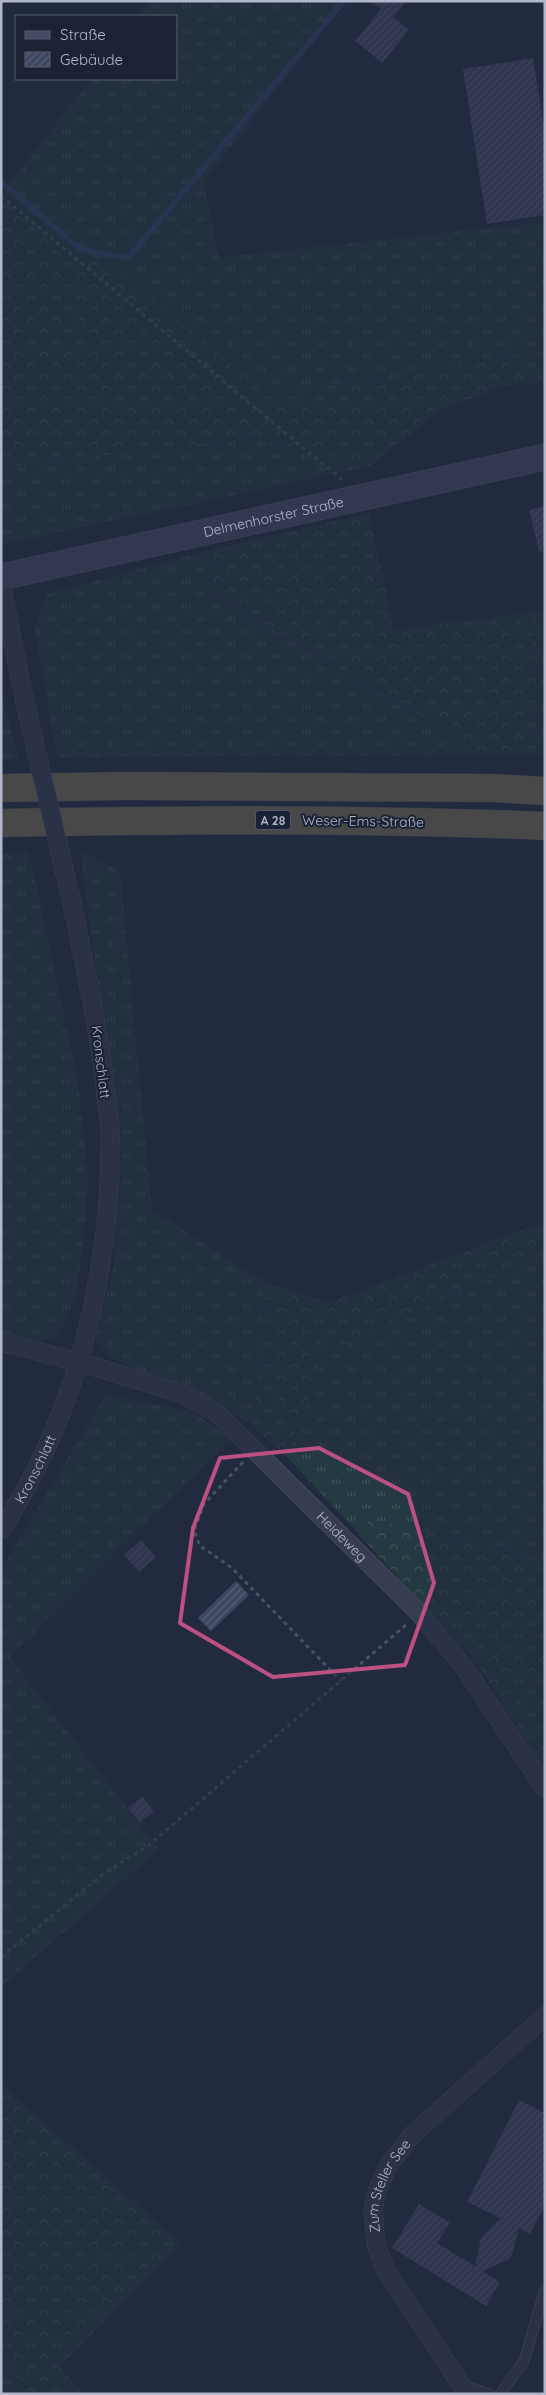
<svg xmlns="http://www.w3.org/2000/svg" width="546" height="2395" viewBox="0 0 546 2395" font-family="Quicksand,sans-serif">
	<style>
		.grass { fill: url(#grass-tufts) }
		.forest { fill: url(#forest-crowns) }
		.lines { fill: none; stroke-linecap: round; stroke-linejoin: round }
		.stream { stroke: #324067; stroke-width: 5.5 }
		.building { fill: url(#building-hatch) }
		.lane-casing { stroke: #51586b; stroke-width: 11 }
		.street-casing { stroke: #51586b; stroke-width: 19 }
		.secondary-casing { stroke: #51586b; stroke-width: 27 }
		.highway-casing { stroke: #3e4558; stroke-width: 29 }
		.path { stroke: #42565e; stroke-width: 3; stroke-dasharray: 4 4; stroke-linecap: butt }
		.lane { stroke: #363d50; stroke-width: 9 }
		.street { stroke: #363d50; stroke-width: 18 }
		.secondary { stroke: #444b63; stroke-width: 25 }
		.highway { stroke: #776e53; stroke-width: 28 }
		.street-bridge-casing { stroke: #51586b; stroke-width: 19; stroke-linecap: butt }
		.street-bridge { stroke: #363d50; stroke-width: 18 }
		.marked { fill: none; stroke: #bc5082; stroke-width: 4; stroke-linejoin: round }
		.labels { text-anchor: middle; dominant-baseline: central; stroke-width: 4; stroke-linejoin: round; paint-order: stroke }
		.shield { fill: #1b2235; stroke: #858b9e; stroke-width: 1 }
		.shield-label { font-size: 12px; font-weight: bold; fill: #b2b8cb }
		.street-label { font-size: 14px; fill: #b2b8cb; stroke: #1b2235 }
	</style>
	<defs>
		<pattern id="grass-tufts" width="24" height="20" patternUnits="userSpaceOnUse" patternTransform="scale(1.25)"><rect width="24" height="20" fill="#243941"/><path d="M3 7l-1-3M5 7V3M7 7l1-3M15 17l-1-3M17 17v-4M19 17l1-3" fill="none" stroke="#41545b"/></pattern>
		<pattern id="forest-crowns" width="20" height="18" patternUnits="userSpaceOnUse" patternTransform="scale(1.25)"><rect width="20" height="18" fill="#243941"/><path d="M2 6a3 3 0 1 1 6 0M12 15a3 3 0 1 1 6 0" fill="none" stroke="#41545b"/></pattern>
		<pattern id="building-hatch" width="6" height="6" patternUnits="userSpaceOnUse" patternTransform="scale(1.25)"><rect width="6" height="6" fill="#3e4661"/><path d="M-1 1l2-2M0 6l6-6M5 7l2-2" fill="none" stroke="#585f76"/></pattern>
	</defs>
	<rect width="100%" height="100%" fill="#222a40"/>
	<g class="grass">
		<polygon points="149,1 346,1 204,182 218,257 545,222 545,352 267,394 111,262 75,254 1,194 91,79 176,79 176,16 138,16"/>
		<polygon points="247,438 370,466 1,545 1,468"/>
		<polygon points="210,550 211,594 487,755 57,757 35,629 46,594"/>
		<polygon points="545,610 545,754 541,754 532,612"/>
		<polygon points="1,693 19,759 1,760"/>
		<polygon points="80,850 120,871 152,1210 266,1282 253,1426 224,1406 112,1359 96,1340 113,1268 120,1148"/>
		<polygon points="29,851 78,1082 89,1183 76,1301 56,1337 36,1342 1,1334 1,1201 6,1199 1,1154 1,854"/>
		<polygon points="545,1253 545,1560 370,1519 359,1534 287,1457 323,1353"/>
		<polygon points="106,1395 194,1412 231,1439 10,1657 159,1849 1,1987 1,1569"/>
		<polygon points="1,2360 30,2394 1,2394"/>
	</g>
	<g class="forest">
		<polygon points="1,195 75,254 111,262 267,394 545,352 545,383 503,386 437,412 370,466 247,438 1,468"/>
		<polygon points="369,513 394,630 532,612 541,754 487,755 211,593 210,550"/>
		<polygon points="545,1221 545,1253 323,1353 287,1457 253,1426 266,1282 328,1303"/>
		<polygon points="370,1519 545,1560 545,1771 476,1662 359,1535"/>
		<polygon points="1,2084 182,2244 60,2366 82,2394 30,2394 1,2360"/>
	</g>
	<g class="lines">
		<g class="stream">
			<polyline points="543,1 545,4"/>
			<polyline points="1,182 79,248 106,255 129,257 344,1"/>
		</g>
	</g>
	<g class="building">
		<polygon points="371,1 407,1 393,17 409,30 382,63 355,41 381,9"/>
		<polygon points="533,58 545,134 545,215 487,224 463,69"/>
		<polygon points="545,506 545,551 539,552 529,510"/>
		<polygon points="141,1540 156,1557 139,1572 124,1555"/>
		<polygon points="236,1581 249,1595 211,1631 198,1618"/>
		<polygon points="142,1796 154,1811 140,1823 128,1808"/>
		<polygon points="519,2100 545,2113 545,2205 530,2234 519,2228 512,2255 508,2260 483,2271 500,2282 486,2306 392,2248 419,2204 450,2223 437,2243 475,2266 481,2238 500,2218 467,2202"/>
	</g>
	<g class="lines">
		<defs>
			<g id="lane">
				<polyline points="463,2385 489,2394"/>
				<polyline points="500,2394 524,2361 545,2289"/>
			</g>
			<g id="street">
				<polyline points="1,583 24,698"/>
				<path id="s1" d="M1,1342l78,20 104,32 34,19 202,200 46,55 80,120"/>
				<path id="s2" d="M1,1530c77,-117 111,-260 109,-399 -1,-15 -4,-30 -5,-45 -7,-60 -20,-119 -32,-178"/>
				<path id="s3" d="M467,2394l-82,-125 -9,-25 -3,-33 4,-20 11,-25 24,-31 133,-119"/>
			</g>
			<g id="secondary">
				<path id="s4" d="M1,577l544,-120"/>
			</g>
			<g id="highway">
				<polyline points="1,788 127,786 493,788 545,791"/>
				<path d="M1,823c181,-3 363,-5 544,3"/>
			</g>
		</defs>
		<use href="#lane" class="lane-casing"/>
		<use href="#street" class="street-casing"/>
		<use href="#secondary" class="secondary-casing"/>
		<use href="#highway" class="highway-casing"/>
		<g class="path">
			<polyline points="1,196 342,480"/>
			<polyline points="243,1462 204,1504 194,1531 200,1546 232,1568 341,1681"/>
			<polyline points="1,1957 102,1875 149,1845 407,1624"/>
		</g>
		<use href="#lane" class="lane"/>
		<use href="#street" class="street"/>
		<use href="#secondary" class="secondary"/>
		<use href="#highway" class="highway"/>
		<defs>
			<polyline id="street-bridge" points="24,698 73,908"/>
		</defs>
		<use href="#street-bridge" class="street-bridge-casing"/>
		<use href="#street-bridge" class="street-bridge"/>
	</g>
	<path d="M0 0H546V2395H0ZM319,1448l89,46 26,89 -29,82 -132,12 -93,-54 13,-95 27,-70z" fill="#222a40" fill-opacity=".55" fill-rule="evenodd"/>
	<path class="marked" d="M319,1448l89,46 26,89 -29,82 -132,12 -93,-54 13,-95 27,-70z"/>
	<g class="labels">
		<rect class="shield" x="255.5" y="810.5" width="35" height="19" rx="4"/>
		<g class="shield-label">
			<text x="273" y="820">A 28</text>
		</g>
		<g class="street-label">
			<text stroke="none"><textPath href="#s4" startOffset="279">Delmenhorster Straße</textPath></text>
			<text transform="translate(363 821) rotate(1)">Weser-Ems-Straße</text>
			<text transform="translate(101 1062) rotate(83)">Kronschlatt</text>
			<text stroke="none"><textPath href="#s2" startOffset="70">Kronschlatt</textPath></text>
			<text stroke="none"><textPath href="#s1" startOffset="404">Heideweg</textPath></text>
			<text stroke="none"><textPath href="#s3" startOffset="238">Zum Steller See</textPath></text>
		</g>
	</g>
	<rect width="546" height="2395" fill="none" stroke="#b2b8cb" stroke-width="5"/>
	<rect x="15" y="15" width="162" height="65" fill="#1b2235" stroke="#575e71"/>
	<rect x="25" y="31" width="25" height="8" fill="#444b63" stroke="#575e71"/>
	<text x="60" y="40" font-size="15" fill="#b2b8cb">Straße</text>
	<rect x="25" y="52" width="25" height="15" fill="url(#building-hatch)" stroke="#575e71"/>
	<text x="60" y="65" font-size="15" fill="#b2b8cb">Gebäude</text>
</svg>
